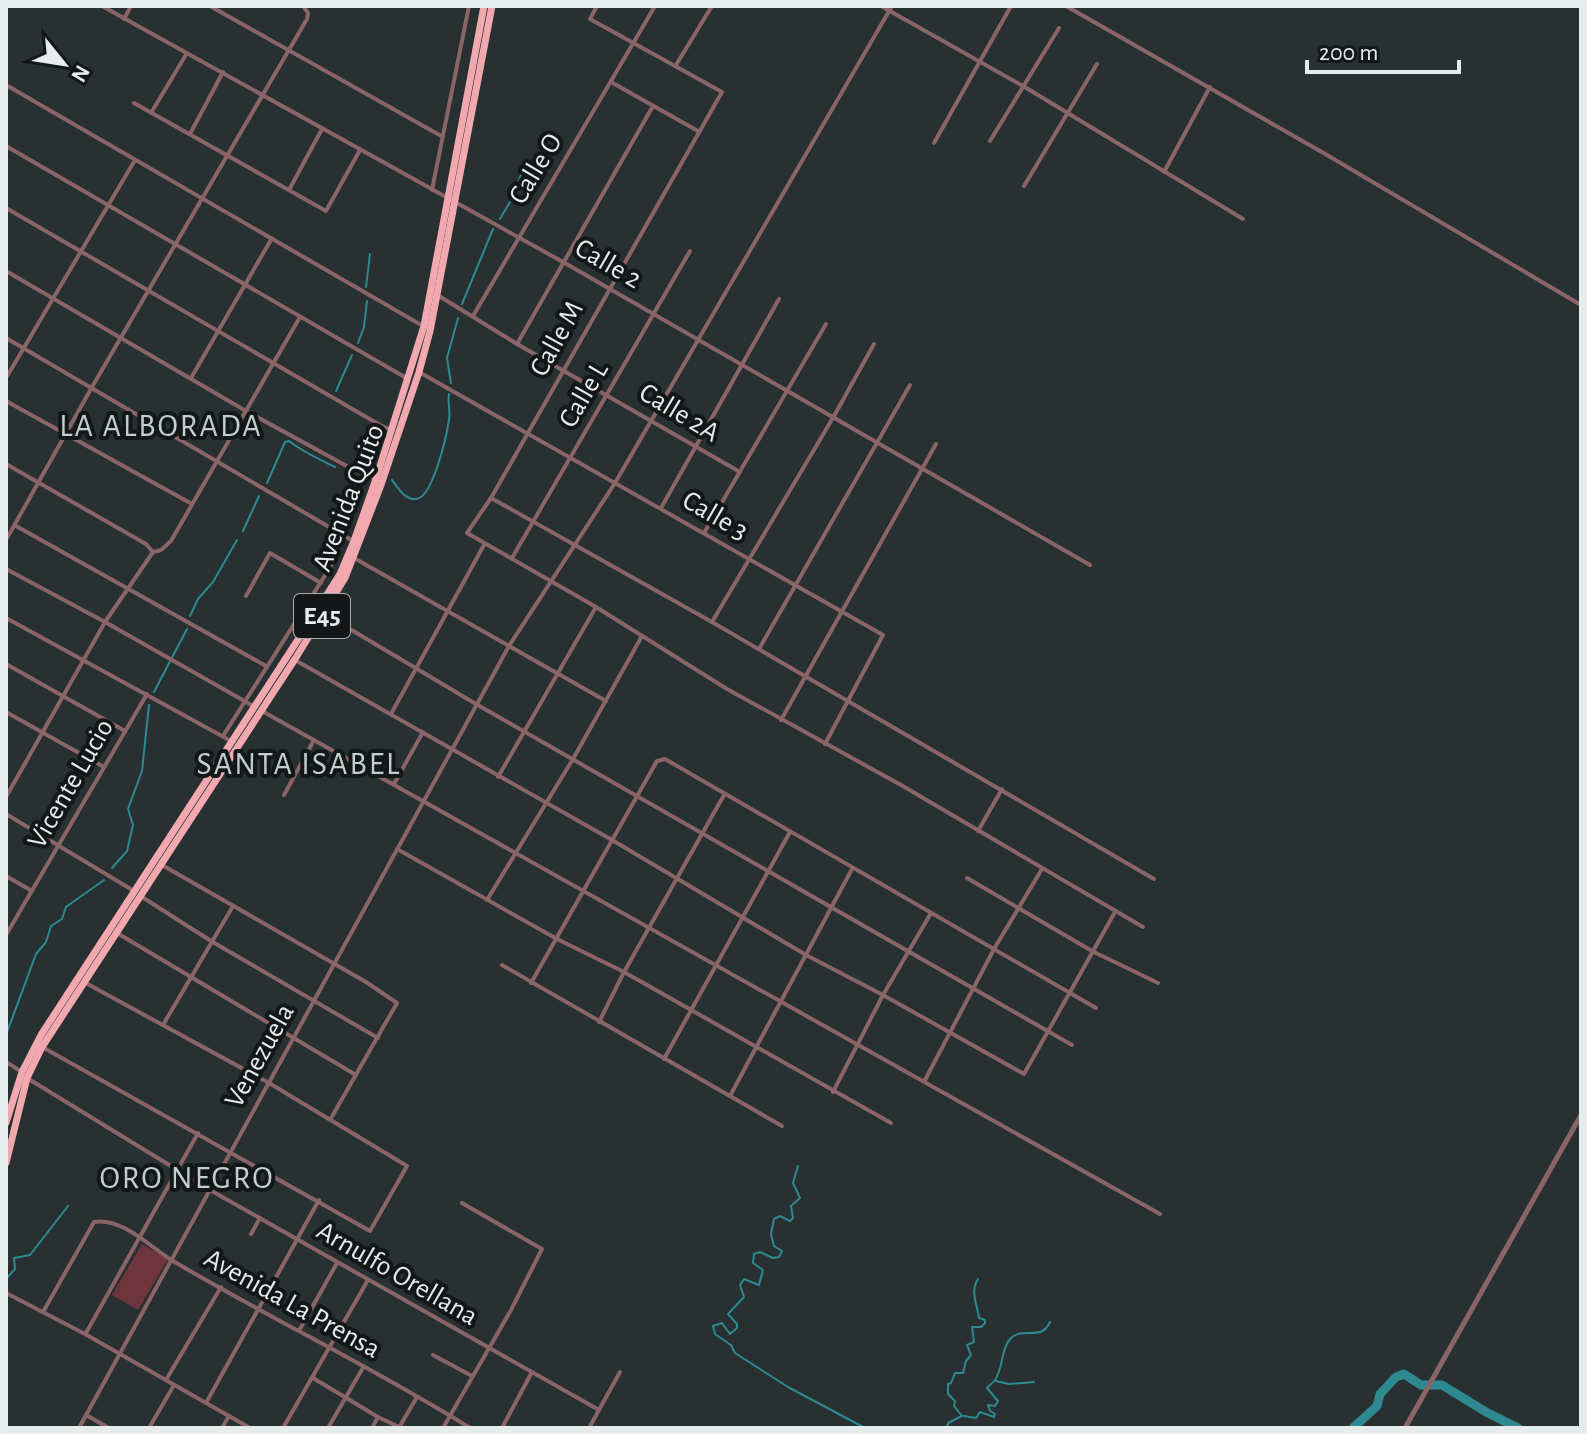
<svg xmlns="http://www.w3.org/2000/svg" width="1587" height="1434" viewBox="0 0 1587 1434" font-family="'Alegreya Sans',sans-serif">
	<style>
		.green { fill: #6f353d }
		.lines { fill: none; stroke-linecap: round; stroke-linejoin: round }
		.stream { stroke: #2e8991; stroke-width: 2 }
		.river { stroke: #2e8991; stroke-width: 9 }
		.minor { stroke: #8a6568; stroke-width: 4 }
		.tertiary { stroke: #8a6568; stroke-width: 5 }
		.trunk { stroke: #f2a8af; stroke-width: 7 }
		.labels { text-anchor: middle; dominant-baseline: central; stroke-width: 8; stroke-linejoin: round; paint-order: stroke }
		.shield { fill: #131717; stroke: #a7acac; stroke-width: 2 }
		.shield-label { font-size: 26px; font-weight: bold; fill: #e6ecec }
		.street-label { font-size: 28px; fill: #e6ecec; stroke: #131717 }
		.quarter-label { font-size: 32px; letter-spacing: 2px; fill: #c2cdce; stroke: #131717 }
	</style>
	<rect width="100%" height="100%" fill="#283031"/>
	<polygon class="green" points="142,1244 168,1259 138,1310 112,1295"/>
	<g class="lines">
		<g class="stream">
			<polyline points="500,219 513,197 525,163"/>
			<polyline points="366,287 370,254"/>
			<polyline points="462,304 493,229"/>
			<polyline points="358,343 364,327 367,301"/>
			<polyline points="451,383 447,358 458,318"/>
			<polyline points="336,391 352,355"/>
			<polyline points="351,464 370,468"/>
			<path d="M392,480c6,7 12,20 24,19 17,-1 31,-65 33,-80 2,-9 -2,-16 0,-25"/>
			<path d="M267,483l18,-41 4,-1c14,11 30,18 46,26"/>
			<polyline points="243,531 259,496"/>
			<polyline points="190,616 198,599 213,582 237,540"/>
			<polyline points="154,692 187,629"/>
			<polyline points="112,868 127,851 133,825 128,809 142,771 149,705"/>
			<polyline points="6,1035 36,954 46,942 51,926 62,919 66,907 104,880"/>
			<polyline points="798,1166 793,1183 800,1198 791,1206 793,1218 790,1221 780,1216 774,1219 771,1234 774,1246 782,1251 779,1257 773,1258 760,1252 754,1254 753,1263 763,1270 759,1285 744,1279 740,1285 744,1297 728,1314 737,1324 737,1328 730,1334 722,1323 713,1326 715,1334 731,1345 735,1353 788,1387 865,1428"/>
			<polyline points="6,1279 15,1269 14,1258 30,1255 68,1206"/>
			<polyline points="996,1381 1009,1384 1034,1382"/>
			<path d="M964,1416l12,2 4,-6 14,5 1,-3 -5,-3 -2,-6 7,1 3,-5 -11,-13c2,-3 6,-5 8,-8 8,-11 6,-32 16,-42 13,-12 30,4 39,-16"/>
			<path d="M947,1428l1,-5 14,-7 -8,-10 1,-5 -7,-7v-10l3,-1 4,-10h8l3,-12 5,-6 -4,-10 7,-3 -2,-15h9l4,-4v-3l-6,-2c-2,-14 -9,-27 -1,-39"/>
		</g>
		<polyline class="river" points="1353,1428 1377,1406 1380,1394 1396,1377 1404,1374 1421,1385 1442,1385 1486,1412 1518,1428"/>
		<g class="minor">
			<polyline points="102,6 563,262 1090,565"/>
			<polyline points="210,6 443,137"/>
			<polyline points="597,6 590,19 722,92 491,498 467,533 596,607 727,689 901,785 1143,927"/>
			<polyline points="881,6 1023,86 1243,219"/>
			<polyline points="1066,6 1327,155 1581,305"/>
			<polyline points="124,19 131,6"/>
			<polyline points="676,65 712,6"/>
			<polyline points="611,82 698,131"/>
			<polyline points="6,85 423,326"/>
			<polyline points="134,103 326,211 360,150"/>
			<polyline points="151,113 187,53"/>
			<polyline points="190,134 223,72"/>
			<polyline points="990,141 1059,28"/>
			<polyline points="934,143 1011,6"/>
			<polyline points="6,146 408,379"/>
			<polyline points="1164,172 1210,87"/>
			<polyline points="1024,186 1097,64"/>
			<polyline points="289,190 322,129"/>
			<polyline points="432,190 469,6"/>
			<polyline points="6,208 380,425 392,430"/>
			<polyline points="6,271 246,411 354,470 376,479"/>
			<polyline points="439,296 517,344 740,472"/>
			<polyline points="473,316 655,6"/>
			<polyline points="6,338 353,541"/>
			<polyline points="517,344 653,106"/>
			<polyline points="419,372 883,635 825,744"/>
			<polyline points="6,378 135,160"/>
			<polyline points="191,378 272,238"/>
			<polyline points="6,401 192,504"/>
			<polyline points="6,464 146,544 153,552"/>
			<polyline points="491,498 712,622 1154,879"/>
			<polyline points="661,508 779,299"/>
			<polyline points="16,526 266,666"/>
			<polyline points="704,533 826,324"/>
			<polyline points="6,540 92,387 307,19 308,13 303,6"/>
			<polyline points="354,558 606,701"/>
			<polyline points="512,558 690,251"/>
			<polyline points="6,569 105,622 255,707"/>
			<polyline points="246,596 270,553 321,583"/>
			<polyline points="323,613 476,704 1072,1045"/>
			<polyline points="6,618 231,741"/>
			<polyline points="712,622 834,416 874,344"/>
			<polyline points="759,649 910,385"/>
			<polyline points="295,660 612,840 806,955 883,995 1024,1074 1115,912"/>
			<polyline points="6,664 125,731"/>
			<polyline points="262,711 1160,1214"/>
			<polyline points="6,712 104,767"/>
			<polyline points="391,714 484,545"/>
			<polyline points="781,720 936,444"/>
			<polyline points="223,736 331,566 341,536"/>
			<polyline points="498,777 596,607"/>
			<polyline points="394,784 423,732"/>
			<polyline points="284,795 314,740"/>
			<polyline points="6,797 105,622 153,552 161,550 171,541 300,317"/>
			<polyline points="6,814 134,891"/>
			<polyline points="978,831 1002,789"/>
			<polyline points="397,849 557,939 624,972 891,1123"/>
			<polyline points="162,865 366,982 397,1003 330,1120"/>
			<polyline points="6,876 32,891"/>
			<polyline points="967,878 1092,951 1158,983"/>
			<polyline points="142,897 211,941 378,1038"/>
			<polyline points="487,900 573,759 642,636"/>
			<polyline points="117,933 356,1075"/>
			<polyline points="6,935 147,694"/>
			<polyline points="502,965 782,1126"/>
			<polyline points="531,983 657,761 665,759 1096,1008"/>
			<polyline points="599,1022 624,972 724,795"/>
			<polyline points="163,1025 233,906"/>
			<polyline points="44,1048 370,1231 407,1166 269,1083 84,982"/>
			<polyline points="664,1059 790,832"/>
			<polyline points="6,1062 22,1072"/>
			<polyline points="27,1078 210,1190 599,1410"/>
			<polyline points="925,1080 994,949 1042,869"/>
			<polyline points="833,1092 883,995 931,913"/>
			<polyline points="730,1096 852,869"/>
			<polyline points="251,1234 260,1218"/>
			<polyline points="6,1293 85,1334 250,1428"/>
			<path d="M43,1312l51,-90c28,-5 56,25 79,39 98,58 201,107 297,167"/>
			<polyline points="300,1329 337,1263"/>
			<polyline points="86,1333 198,1133"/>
			<polyline points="433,1355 472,1376"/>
			<polyline points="313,1378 378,1417 399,1427"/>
			<polyline points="166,1380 221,1287"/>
			<polyline points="206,1403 319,1200"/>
			<polyline points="86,1415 109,1428"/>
			<polyline points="400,1426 417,1397"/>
			<polyline points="79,1428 509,646 615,483 892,6"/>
			<polyline points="149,1428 174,1385"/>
			<polyline points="222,1428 229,1416"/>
			<polyline points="283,1428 368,1280"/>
			<polyline points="328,1428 364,1366"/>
			<polyline points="372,1428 378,1417"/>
			<polyline points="443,1428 511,1310 542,1249 462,1203"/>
			<polyline points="502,1428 532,1372"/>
			<polyline points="589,1428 620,1372"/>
		</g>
		<polyline class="tertiary" points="1405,1428 1581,1115"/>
		<g class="trunk">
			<polyline points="6,1123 22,1072 41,1035 316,612 340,574 354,541 376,479 424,326 484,6"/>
			<polyline points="6,1163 27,1078 42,1047 295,659 345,578 381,485 419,372 430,331 492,6"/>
		</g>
	</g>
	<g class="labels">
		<rect class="shield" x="294" y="594" width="56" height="44" rx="6"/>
		<g class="shield-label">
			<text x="322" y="616">E45</text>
		</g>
		<g class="street-label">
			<text transform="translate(536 169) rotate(-59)">Calle O</text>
			<text transform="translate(608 264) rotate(30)">Calle 2</text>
			<text transform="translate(557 339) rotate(-61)">Calle M</text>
			<text transform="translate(584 395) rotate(-60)">Calle L</text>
			<text transform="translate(679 413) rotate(31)">Calle 2A</text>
			<text transform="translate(349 498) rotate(-69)">Avenida Quito</text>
			<text transform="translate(715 516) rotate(30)">Calle 3</text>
			<text transform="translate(71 784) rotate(-60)">Vicente Lucio</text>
			<text transform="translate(260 1056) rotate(-61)">Venezuela</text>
			<text transform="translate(397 1274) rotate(30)">Arnulfo Orellana</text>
			<text transform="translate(292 1304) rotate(29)">Avenida La Prensa</text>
		</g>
		<g class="quarter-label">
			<text x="161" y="426">LA ALBORADA</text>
			<text x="299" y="764">SANTA ISABEL</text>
			<text x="187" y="1178">ORO NEGRO</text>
		</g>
	</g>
	<rect width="1587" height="1434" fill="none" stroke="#e6ecec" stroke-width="16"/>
	<g transform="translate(64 64) rotate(120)" stroke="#131717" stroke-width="6" paint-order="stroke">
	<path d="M0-6L14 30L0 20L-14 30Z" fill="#e6ecec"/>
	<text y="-12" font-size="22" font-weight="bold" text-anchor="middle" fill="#e6ecec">N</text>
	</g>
	<path d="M1307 60v12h152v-12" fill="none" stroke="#e6ecec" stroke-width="4"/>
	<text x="1319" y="60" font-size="24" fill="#e6ecec" stroke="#131717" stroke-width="6" paint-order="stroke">200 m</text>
</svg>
